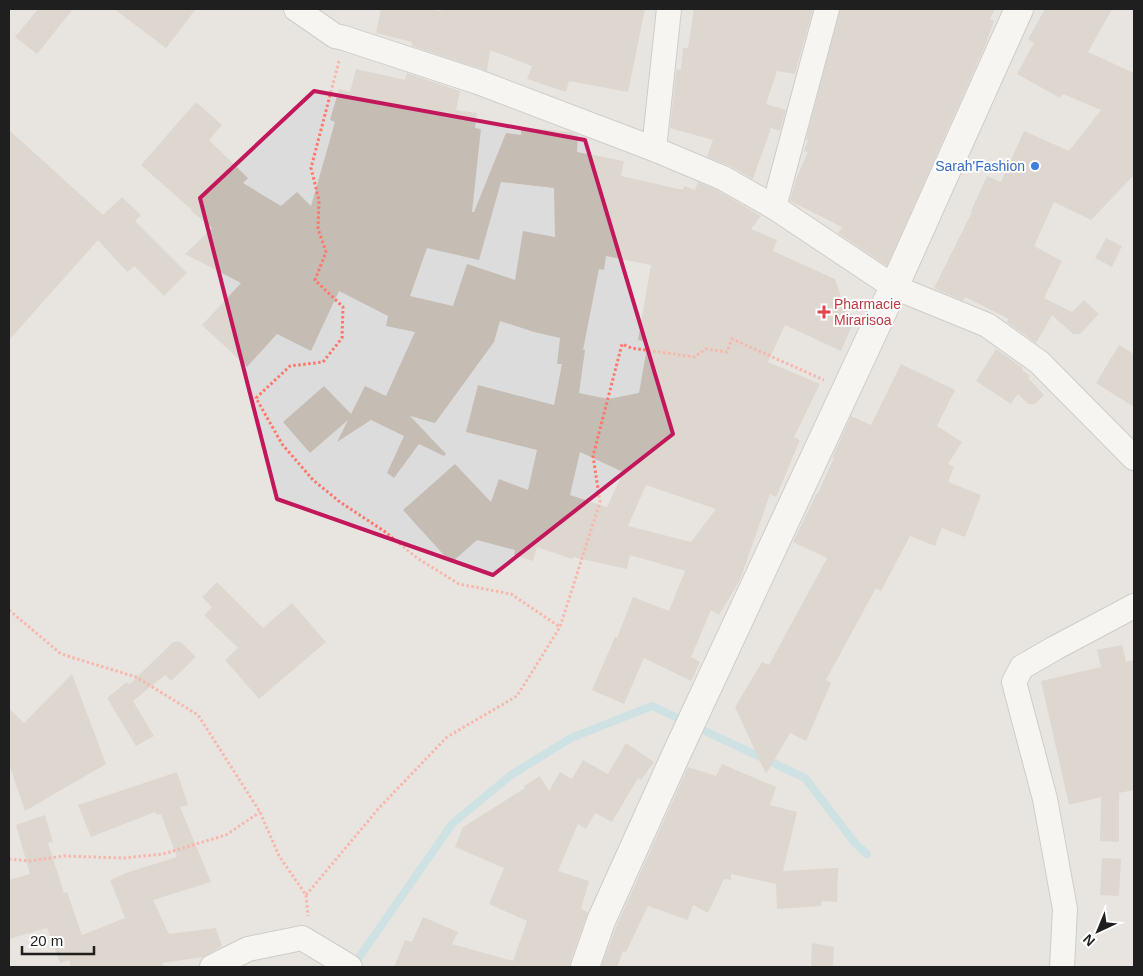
<svg xmlns="http://www.w3.org/2000/svg" width="1143" height="976" viewBox="0 0 1143 976" font-family="Helvetica,sans-serif">
	<style>
		.residential { fill: #dddcdc }
		.lines { fill: none; stroke-linecap: round; stroke-linejoin: round }
		.stream { stroke: #a4d3e0; stroke-width: 8 }
		.building { fill: #c5bcb4; fill-rule: evenodd }
		.minor-casing { stroke: #a6a6a6; stroke-width: 26 }
		.tertiary-casing { stroke: #a6a6a6; stroke-width: 30 }
		.path { stroke: #ff7668; stroke-width: 3; stroke-dasharray: 2.5 2.5; stroke-linecap: butt }
		.minor { stroke: #fff; stroke-width: 24 }
		.tertiary { stroke: #fff; stroke-width: 28 }
		.marked { fill: none; stroke: #c2185b; stroke-width: 4; stroke-linejoin: round }
		.shop-dot { fill: #3f7fe0; stroke: #fff; stroke-width: 2 }
		.health-dot { fill: #e0444e; stroke: #fff; stroke-width: 2 }
		.labels { text-anchor: middle; dominant-baseline: central; stroke-width: 4; stroke-linejoin: round; paint-order: stroke }
		.shop-label { font-size: 14px; fill: #366cbe; stroke: #fff; text-anchor: end }
		.health-label { font-size: 14px; fill: #be3a42; stroke: #fff; text-anchor: start }
	</style>
	<rect width="100%" height="100%" fill="#f0ede5"/>
	<rect class="residential" x="9" y="9" width="1125" height="958"/>
	<g class="lines">
		<polyline class="stream" points="353,966 452,824 511,775 571,738 652,706 805,778 855,843 867,854"/>
	</g>
	<g class="building">
		<polygon points="38,9 73,9 37,54 15,37"/>
		<polygon points="114,9 196,9 166,48"/>
		<polygon points="381,9 426,9 441,11 442,9 645,9 628,92 569,81 566,92 527,79 532,66 490,50 487,71 412,46 412,42 376,33"/>
		<polygon points="694,9 813,9 795,74 777,71 766,104 786,110 780,131 771,128 753,179 730,166 707,157 713,140 670,128 676,72 677,69 681,70 683,48 688,48"/>
		<polygon points="840,9 995,9 990,19 994,21 985,46 887,266 838,233 842,227 790,201 796,179 808,152 804,151 808,140 806,139"/>
		<polygon points="1045,9 1112,9 1088,52 1134,73 1134,175 1091,220 1054,202 1034,246 1062,261 1044,298 1072,312 1084,300 1099,314 1080,334 1073,334 1052,315 1036,343 1007,322 1009,319 965,297 963,301 934,288 972,212 971,211 987,176 1001,182 1024,131 1069,151 1101,110 1063,94 1060,98 1017,74 1034,43 1028,39"/>
		<path d="M356,69l49,11 2,-7 53,18 -4,19 21,3 -2,15 6,1 -9,83h2l32,-79 15,2v-8l49,5 8,3 -1,17 47,9 -3,15 62,14 1,-4 11,4 3,-8 19,8 44,26 -10,13 26,11 -4,11 62,28 11,33 10,4 -15,35 -56,-26 -17,37 52,22 -26,53 6,3 -24,57 -6,-3 -30,86 -21,35 -8,-5 -20,47 9,5 -9,19 -47,-23 -20,46 -32,-14 23,-53 2,1 16,-41 36,14 16,-40 -55,-16 -3,14 -54,-12 -1,2 -35,-12 -4,14 -19,-6 1,-5 -38,-10 -26,23 -48,-53 52,-46 36,38 8,-23 29,11 9,-40 -71,-18 12,-47 76,20 8,-41h-5l3,-26 -26,-6 -34,-11 -6,21 -59,81 -25,-7 36,38 -2,2 -25,-12 -25,34 -7,-5 17,-37 -33,-16 -34,22 11,-22 -38,33 -27,-31 41,-36 27,28 14,-28 21,10 29,-64 -29,-6 2,-10 -49,-25 -28,60 -34,-17 -30,33 -45,-42 39,-42 -56,-29 27,-26 -21,-17 1,-1 -51,-45 55,-63 26,23 -13,15 39,38 -5,5 38,23 16,-14 14,14 24,-84 -5,-2 9,-31 11,3zM501,182l53,6 1,49 -32,-6 -8,49 -48,-16 -14,42 -43,-10 17,-48 52,12zM606,256l45,9 -13,75 10,2 -9,51 -31,6 -29,-6 6,-43h-2l16,-81 5,1zM580,452l43,20 -16,35 -37,-12zM646,485l70,24 -25,33 -63,-16z"/>
		<polygon points="9,130 103,215 122,197 141,215 135,221 187,273 164,296 134,266 127,272 98,240 9,340"/>
		<polygon points="1106,238 1122,246 1112,267 1095,258"/>
		<polygon points="1119,345 1134,354 1134,407 1096,383"/>
		<polygon points="996,349 1023,368 1022,370 1030,376 1028,378 1044,395 1035,404 1028,404 1018,394 1011,404 976,381"/>
		<polygon points="901,364 955,390 937,426 962,442 948,464 954,467 948,482 981,495 965,537 942,528 935,546 910,536 881,591 876,588 826,680 831,683 806,741 790,733 766,774 735,707 762,662 769,665 827,558 793,542 817,493 818,493 834,458 832,458 851,416 871,425"/>
		<polygon points="217,582 263,628 292,603 326,642 259,699 225,660 238,648 204,615 212,607 202,597"/>
		<polygon points="173,642 181,642 196,657 171,681 165,675 133,701 154,736 136,746 107,698 127,682 129,685"/>
		<polygon points="1122,645 1126,662 1134,660 1134,790 1119,793 1119,842 1100,841 1101,797 1069,805 1041,681 1101,667 1097,650"/>
		<polygon points="72,674 106,764 25,811 9,764 9,708 24,723"/>
		<polygon points="626,743 654,762 641,780 638,778 612,822 595,813 586,829 578,824 558,871 589,881 581,909 588,912 570,962 570,967 394,967 405,940 412,942 423,917 458,932 452,944 513,961 527,921 489,904 504,868 455,847 463,827 525,788 524,786 540,776 549,791 560,772 572,779 583,760 608,774"/>
		<polygon points="722,764 776,787 770,805 797,812 783,871 838,868 837,902 822,901 821,906 777,909 776,884 731,874 731,880 724,879 708,913 693,905 688,920 648,906 626,952 623,951 617,967 601,967 616,927 688,767 716,776"/>
		<polygon points="177,772 188,805 180,807 211,882 153,900 169,934 216,928 222,946 203,957 162,963 164,967 71,967 69,960 60,963 47,928 9,939 9,880 30,874 16,825 45,815 53,842 48,843 64,893 67,892 82,935 125,918 110,880 129,872 177,857 161,814 156,815 155,812 91,837 78,805"/>
		<polygon points="1102,858 1121,859 1119,896 1100,895"/>
		<polygon points="812,943 834,947 833,967 811,967"/>
	</g>
	<g class="lines">
		<defs>
			<g id="minor">
				<polyline points="296,9 335,36 344,38 478,82 654,149 723,178 774,207 894,287 987,325 1039,362 1134,458"/>
				<polyline points="654,149 669,9"/>
				<polyline points="774,207 827,9"/>
				<polyline points="212,967 248,949 302,938 350,967"/>
				<polyline points="1062,967 1065,909 1045,799 1014,682 1022,667 1055,648 1134,606"/>
			</g>
			<polyline id="tertiary" points="585,967 601,921 675,757 894,287 1019,9"/>
		</defs>
		<use href="#minor" class="minor-casing"/>
		<use href="#tertiary" class="tertiary-casing"/>
		<g class="path">
			<polyline points="339,61 311,168 319,200 318,229 326,252 315,280 343,307 342,338 323,362 290,366 256,398 282,444 313,480 340,502 384,531 417,558 459,584 511,594 560,627"/>
			<polyline points="9,610 61,654 136,677 198,715 260,812 279,856 306,895 308,916"/>
			<polyline points="9,859 30,861 64,856 124,858 163,854 226,835 260,812"/>
			<polyline points="306,895 379,808 447,737 517,696 560,627 600,502 593,456 622,344 631,348 694,357 706,349 727,352 732,339 824,380"/>
		</g>
		<use href="#minor" class="minor"/>
		<use href="#tertiary" class="tertiary"/>
	</g>
	<path d="M0 0H1143V976H0ZM314,91l271,49 88,294 -180,141 -216,-76 -77,-301z" fill="#f0ede5" fill-opacity=".55" fill-rule="evenodd"/>
	<path class="marked" d="M314,91l271,49 88,294 -180,141 -216,-76 -77,-301z"/>
	<circle class="shop-dot" cx="1035" cy="166" r="5"/>
	<path class="health-dot" d="M821.5 304.5h5v5h5v5h-5v5h-5v-5h-5v-5h5z"/>
	<g class="labels">
		<g class="shop-label">
			<text x="1025" y="166">Sarah'Fashion</text>
		</g>
		<g class="health-label">
			<text x="834" y="304">Pharmacie<tspan x="834" dy="16">Mirarisoa</tspan></text>
		</g>
	</g>
	<rect width="1143" height="976" fill="none" stroke="#1f1f1f" stroke-width="20"/>
	<g transform="translate(1098 931) rotate(224)" stroke="#ffffff" stroke-width="4" paint-order="stroke">
	<path d="M0-4L9 19L0 12L-9 19Z" fill="#1f1f1f"/>
	<text y="-8" font-size="14" font-weight="bold" text-anchor="middle" fill="#1f1f1f">N</text>
	</g>
	<path d="M22 946v8h72v-8" fill="none" stroke="#1f1f1f" stroke-width="2.5"/>
	<text x="30" y="946" font-size="15" fill="#1f1f1f" stroke="#ffffff" stroke-width="4" paint-order="stroke">20 m</text>
</svg>
